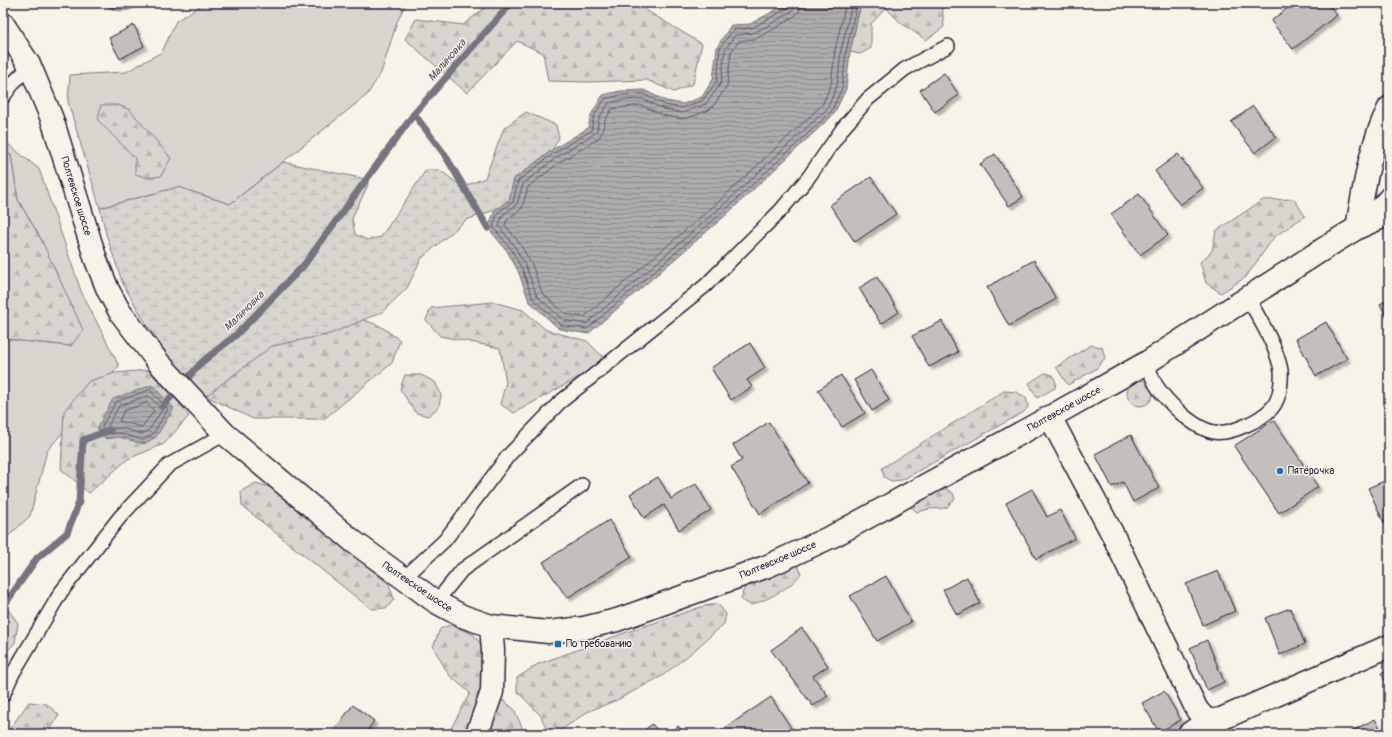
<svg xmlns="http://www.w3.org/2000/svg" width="1392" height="737" viewBox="0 0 1392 737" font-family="Pangolin,sans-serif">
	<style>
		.green { fill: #d8d5cf; stroke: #7d7c85 }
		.forest { fill: url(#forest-firs); stroke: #7d7c85 }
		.wetland { fill: url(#wetland-marsh); stroke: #7d7c85 }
		.water { fill: url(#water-rules); stroke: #76747f }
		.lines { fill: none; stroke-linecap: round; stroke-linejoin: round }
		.shore { stroke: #5a5969; stroke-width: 1 }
		.stream { stroke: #76747f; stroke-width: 7 }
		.building { fill: #c2bfbd; stroke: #22223b; filter: url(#shadow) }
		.lane-casing { stroke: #22223b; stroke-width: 16 }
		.street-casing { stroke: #22223b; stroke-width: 25 }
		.secondary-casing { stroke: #22223b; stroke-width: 25 }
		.lane { stroke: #f7f3e8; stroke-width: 13 }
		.street { stroke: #f7f3e8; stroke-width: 22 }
		.secondary { stroke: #f7f3e8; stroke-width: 22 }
		.poi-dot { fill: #1f6fb2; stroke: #f7f3e8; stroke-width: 1.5 }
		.labels { text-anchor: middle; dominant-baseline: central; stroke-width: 3; stroke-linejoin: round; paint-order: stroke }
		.street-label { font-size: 10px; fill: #22223b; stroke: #f7f3e8 }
		.poi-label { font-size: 10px; fill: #22223b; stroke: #f7f3e8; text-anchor: start }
		.water-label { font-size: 11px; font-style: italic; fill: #535263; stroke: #f7f3e8 }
	</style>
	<defs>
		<pattern id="forest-firs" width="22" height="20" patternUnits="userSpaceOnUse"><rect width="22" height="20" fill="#d8d5cf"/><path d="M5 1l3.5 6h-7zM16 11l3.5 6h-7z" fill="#b9b7b3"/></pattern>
		<pattern id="wetland-marsh" width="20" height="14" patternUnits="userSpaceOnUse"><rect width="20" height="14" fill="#d8d5cf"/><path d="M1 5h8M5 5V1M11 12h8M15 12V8" fill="none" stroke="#b9b7b3"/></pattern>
		<pattern id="water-rules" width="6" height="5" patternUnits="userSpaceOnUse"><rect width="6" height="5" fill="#aeabad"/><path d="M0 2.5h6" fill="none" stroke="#8d8b8e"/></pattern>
		<filter id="shadow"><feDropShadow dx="3.5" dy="3.5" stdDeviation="1" flood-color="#0004"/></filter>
	</defs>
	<rect width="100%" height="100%" fill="#f7f3e8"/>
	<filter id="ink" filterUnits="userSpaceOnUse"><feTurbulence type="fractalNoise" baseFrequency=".025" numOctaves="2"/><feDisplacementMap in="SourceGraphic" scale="8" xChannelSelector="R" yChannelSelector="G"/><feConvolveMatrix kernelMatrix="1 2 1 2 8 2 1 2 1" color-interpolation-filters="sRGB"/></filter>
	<g filter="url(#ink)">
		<g class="green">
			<polygon points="205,3 406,3 397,22 381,73 367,95 230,204 178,187 100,208 68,102 70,75 126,72 162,52 176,21"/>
			<polygon points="3,140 39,169 81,291 119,366 47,451 30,516 3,541 3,338 22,341 71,346 41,239 18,200 11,155 3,154"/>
		</g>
		<g class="forest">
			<polygon points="500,3 640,3 644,9 702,44 693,84 674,92 647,80 588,82 548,81 543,53 517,41 467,93 405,39 416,19 463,25 487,6"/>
			<polygon points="861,3 942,3 944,27 926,40 901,23 886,8 871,24 871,48 860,54 850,52"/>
			<polygon points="101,105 118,105 130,110 171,158 161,176 148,178 135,174 135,158 98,120"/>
			<polygon points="3,154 11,155 18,200 41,239 83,330 71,346 22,341 3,338"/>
			<polygon points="1294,199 1305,216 1274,237 1246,277 1221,293 1206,283 1200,262 1212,251 1216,231 1263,200"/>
			<polygon points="493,302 523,310 546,330 587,341 602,356 597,367 514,413 500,404 506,382 500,348 440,336 426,320 431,308"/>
			<polygon points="335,309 380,326 400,340 392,363 324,419 253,419 206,396 172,361"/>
			<polygon points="1091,345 1102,347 1105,358 1096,369 1068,385 1056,367"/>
			<polygon points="148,370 182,406 189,416 164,444 128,459 89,493 61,469 64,411 89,381 115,373"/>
			<polygon points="1045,373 1053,375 1056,383 1055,388 1037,398 1029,383"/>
			<polygon points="405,375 421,375 435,382 441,394 439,407 428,416 416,413 400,389"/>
			<circle cx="1140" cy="393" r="13"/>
			<polygon points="1004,391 1016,392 1026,397 1028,407 1024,412 902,480 891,481 884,477 882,468"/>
			<polygon points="256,483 270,487 389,584 394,599 387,608 371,609 242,506 241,491"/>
			<polygon points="941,486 953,493 955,499 946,508 929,509 917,512 909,505"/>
			<path d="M788,564l10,1 3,8c-8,14 -34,27 -50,32l-10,-5 2,-9 5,-8z"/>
			<polygon points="3,603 18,623 15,643 3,655"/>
			<polygon points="718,604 726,614 724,624 690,654 662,676 617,700 587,712 557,733 548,733 541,716 517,691 517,678 538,664 627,632 704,606"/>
			<polygon points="450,625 473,634 486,651 485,689 469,734 448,734 470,693 449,675 433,647 440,629"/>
			<polygon points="495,701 504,701 514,709 525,734 483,734"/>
			<polygon points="29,702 47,704 59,715 48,734 6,734"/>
		</g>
		<polygon class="wetland" points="526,112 556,125 559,138 552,150 514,179 509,200 495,210 466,220 421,259 407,288 382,312 330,334 272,346 206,396 172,361 145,322 123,284 106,234 100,208 178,187 230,204 283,162 366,179 368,185 352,218 355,234 367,240 381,237 426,170 440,170 462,187 485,178 504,128"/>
		<g class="water">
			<path d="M104,3h44c-16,6 -30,14 -44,0z"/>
			<polygon points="788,3 861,3 850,52 846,89 834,114 726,215 588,334 559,329 529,301 518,271 507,251 488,228 495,210 509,200 514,179 552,150 588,128 591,115 603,95 620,91 644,90 666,101 683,104 702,97 713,79 717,47 731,25 750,24"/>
			<polygon points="152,385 174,408 156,437 144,444 119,437 106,439 97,428 113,399"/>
		</g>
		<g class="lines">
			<g class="shore">
				<polyline points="790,3 788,8 752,28 733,30 720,48 717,81 703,100 682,108 665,105 643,94 621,95 605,99 594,116 591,131 554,153 518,181 513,202 498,212 493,227 511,249 522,269 533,299 561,325 587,329 723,212 831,112 842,88 846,52 857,3"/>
				<polyline points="795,3 794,8 791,12 771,24 753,33 735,35 725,50 721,83 706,104 682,113 664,109 642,99 622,100 609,103 599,118 597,130 594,134 557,157 523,184 517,204 502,216 499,226 515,247 526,267 537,296 563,320 586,324 720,208 827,109 837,86 841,51 852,3"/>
				<polyline points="801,3 800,10 796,15 774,29 755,39 739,41 731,52 727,86 714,105 709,110 688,118 682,119 662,115 641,105 612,109 605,120 602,132 599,138 560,162 528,187 522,208 507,220 505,225 520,244 532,265 542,293 566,314 584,317 716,204 822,105 831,85 835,50 846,3"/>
				<polygon points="150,390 168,409 153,434 143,440 119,433 107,434 102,426 116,402"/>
				<polygon points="148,396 150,397 162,410 149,430 142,434 121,428 110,429 108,428 108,426 119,406"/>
				<polygon points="147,403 154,411 142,427 119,421 124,411"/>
			</g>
			<g class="stream">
				<polyline points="414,114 445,155 488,228"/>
				<polyline points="162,407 202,362 236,335 304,265 414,114 511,3"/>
				<polyline points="3,607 37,558 67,533 79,502 83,440 110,430"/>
			</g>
		</g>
		<g class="building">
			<polygon points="1294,3 1327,3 1337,15 1293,49 1271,21"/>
			<polygon points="134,25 144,46 120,59 109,38"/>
			<polygon points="944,73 959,95 935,112 920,90"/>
			<polygon points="1253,106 1276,137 1255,153 1231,122"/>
			<polygon points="995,154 1023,197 1009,206 980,164"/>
			<polygon points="1178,154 1203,188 1180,205 1155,171"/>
			<polygon points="871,177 896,214 855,242 830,205"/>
			<polygon points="1139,194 1168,235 1140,255 1111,214"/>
			<polygon points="1034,260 1056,299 1009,326 987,287"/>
			<polygon points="877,277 899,312 881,324 859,288"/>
			<polygon points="1389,299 1389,322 1380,304"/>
			<polygon points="942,321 958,352 929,367 912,336"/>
			<polygon points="1326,322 1347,359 1316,376 1296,339"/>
			<polygon points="750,343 765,368 747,380 752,387 731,400 711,368"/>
			<polygon points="871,370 889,400 872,411 854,380"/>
			<polygon points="841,375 865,413 842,427 818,390"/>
			<polygon points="1274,420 1318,487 1279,513 1234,446"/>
			<polygon points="769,422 808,483 760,514 731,467 742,460 733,445"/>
			<polygon points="1131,435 1159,488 1133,502 1123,482 1112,487 1095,454"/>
			<polygon points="658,477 671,499 696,484 711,510 679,530 664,505 644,518 630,494"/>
			<polygon points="1389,479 1389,520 1384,523 1368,488"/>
			<polygon points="1032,489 1047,517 1060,510 1075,538 1036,559 1006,503"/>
			<polygon points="609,520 632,557 567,598 543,562"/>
			<polygon points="1218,571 1235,611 1203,625 1186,584"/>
			<polygon points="886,576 911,622 877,641 850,596"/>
			<polygon points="967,577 980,603 957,615 943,590"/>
			<polygon points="1290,608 1305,644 1280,655 1265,618"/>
			<polygon points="802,628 828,666 813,676 828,696 813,706 771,650"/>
			<polygon points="1207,640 1224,682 1207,690 1190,648"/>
			<polygon points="1389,669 1389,688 1381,673"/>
			<polygon points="1164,691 1181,720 1159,732 1142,703"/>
			<polygon points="771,697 795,734 725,734 722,730"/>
			<polygon points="353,705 374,721 365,734 331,734"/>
			<polygon points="1375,719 1383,734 1346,734"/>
			<polygon points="652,724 660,734 640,734"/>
			<polygon points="678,726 685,734 669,734"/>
		</g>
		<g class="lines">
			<defs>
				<g id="lane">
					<polyline points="3,97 15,81 30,66"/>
					<polyline points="1364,221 1389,192"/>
					<path d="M1146,363c4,7 6,15 10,22 10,16 38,44 58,47 17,3 47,-12 58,-24 8,-9 10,-27 9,-38 -5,-25 -21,-50 -33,-72"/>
					<polyline points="403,579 445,540 508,456 559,403 705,286 781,210 808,178 843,128 868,99 905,69 948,46"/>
					<polyline points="436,602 462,570 582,485"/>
					<polyline points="3,695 12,675 61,592 120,517 169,465 225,434"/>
				</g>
				<g id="street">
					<path d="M1357,228c7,-40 13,-83 32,-120"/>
					<polyline points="1050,417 1112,533 1197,710 1207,721 1221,719 1389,646"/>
					<polyline points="477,734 492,692 493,650 491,626"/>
					<polyline points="1189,734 1207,721"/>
				</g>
				<polyline id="secondary" points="3,24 30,66 52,119 96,260 108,290 120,312 158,362 225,434 354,542 436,602 462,616 491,626 548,632 584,628 617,620 768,566 835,535 1050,417 1146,363 1339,239 1357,228 1389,214"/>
			</defs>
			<use href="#lane" class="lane-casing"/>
			<use href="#street" class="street-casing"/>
			<use href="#secondary" class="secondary-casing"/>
			<use href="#lane" class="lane"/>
			<use href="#street" class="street"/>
			<use href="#secondary" class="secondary"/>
		</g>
	</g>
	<g class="poi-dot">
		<circle cx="1280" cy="471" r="4"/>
		<rect x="554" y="640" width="8" height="8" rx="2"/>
	</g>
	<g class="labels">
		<g class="street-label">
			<text transform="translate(76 196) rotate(73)">Полтевское шоссе</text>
			<text transform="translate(1064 409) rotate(-29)">Полтевское шоссе</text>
			<text transform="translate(778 560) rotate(-23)">Полтевское шоссе</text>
			<text transform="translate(417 587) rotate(34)">Полтевское шоссе</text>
		</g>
		<g class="poi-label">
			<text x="1288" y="471">Пятёрочка</text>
			<text x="566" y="644">По требованию</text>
		</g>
		<g class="water-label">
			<text transform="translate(447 60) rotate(-49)">Малиновка</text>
			<text transform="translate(244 311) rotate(-45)">Малиновка</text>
		</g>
	</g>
	<rect width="1392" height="737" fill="none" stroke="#f7f3e8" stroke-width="16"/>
	<rect x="8" y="8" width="1376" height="721" fill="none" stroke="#22223b" stroke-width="1.5" filter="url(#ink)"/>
</svg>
